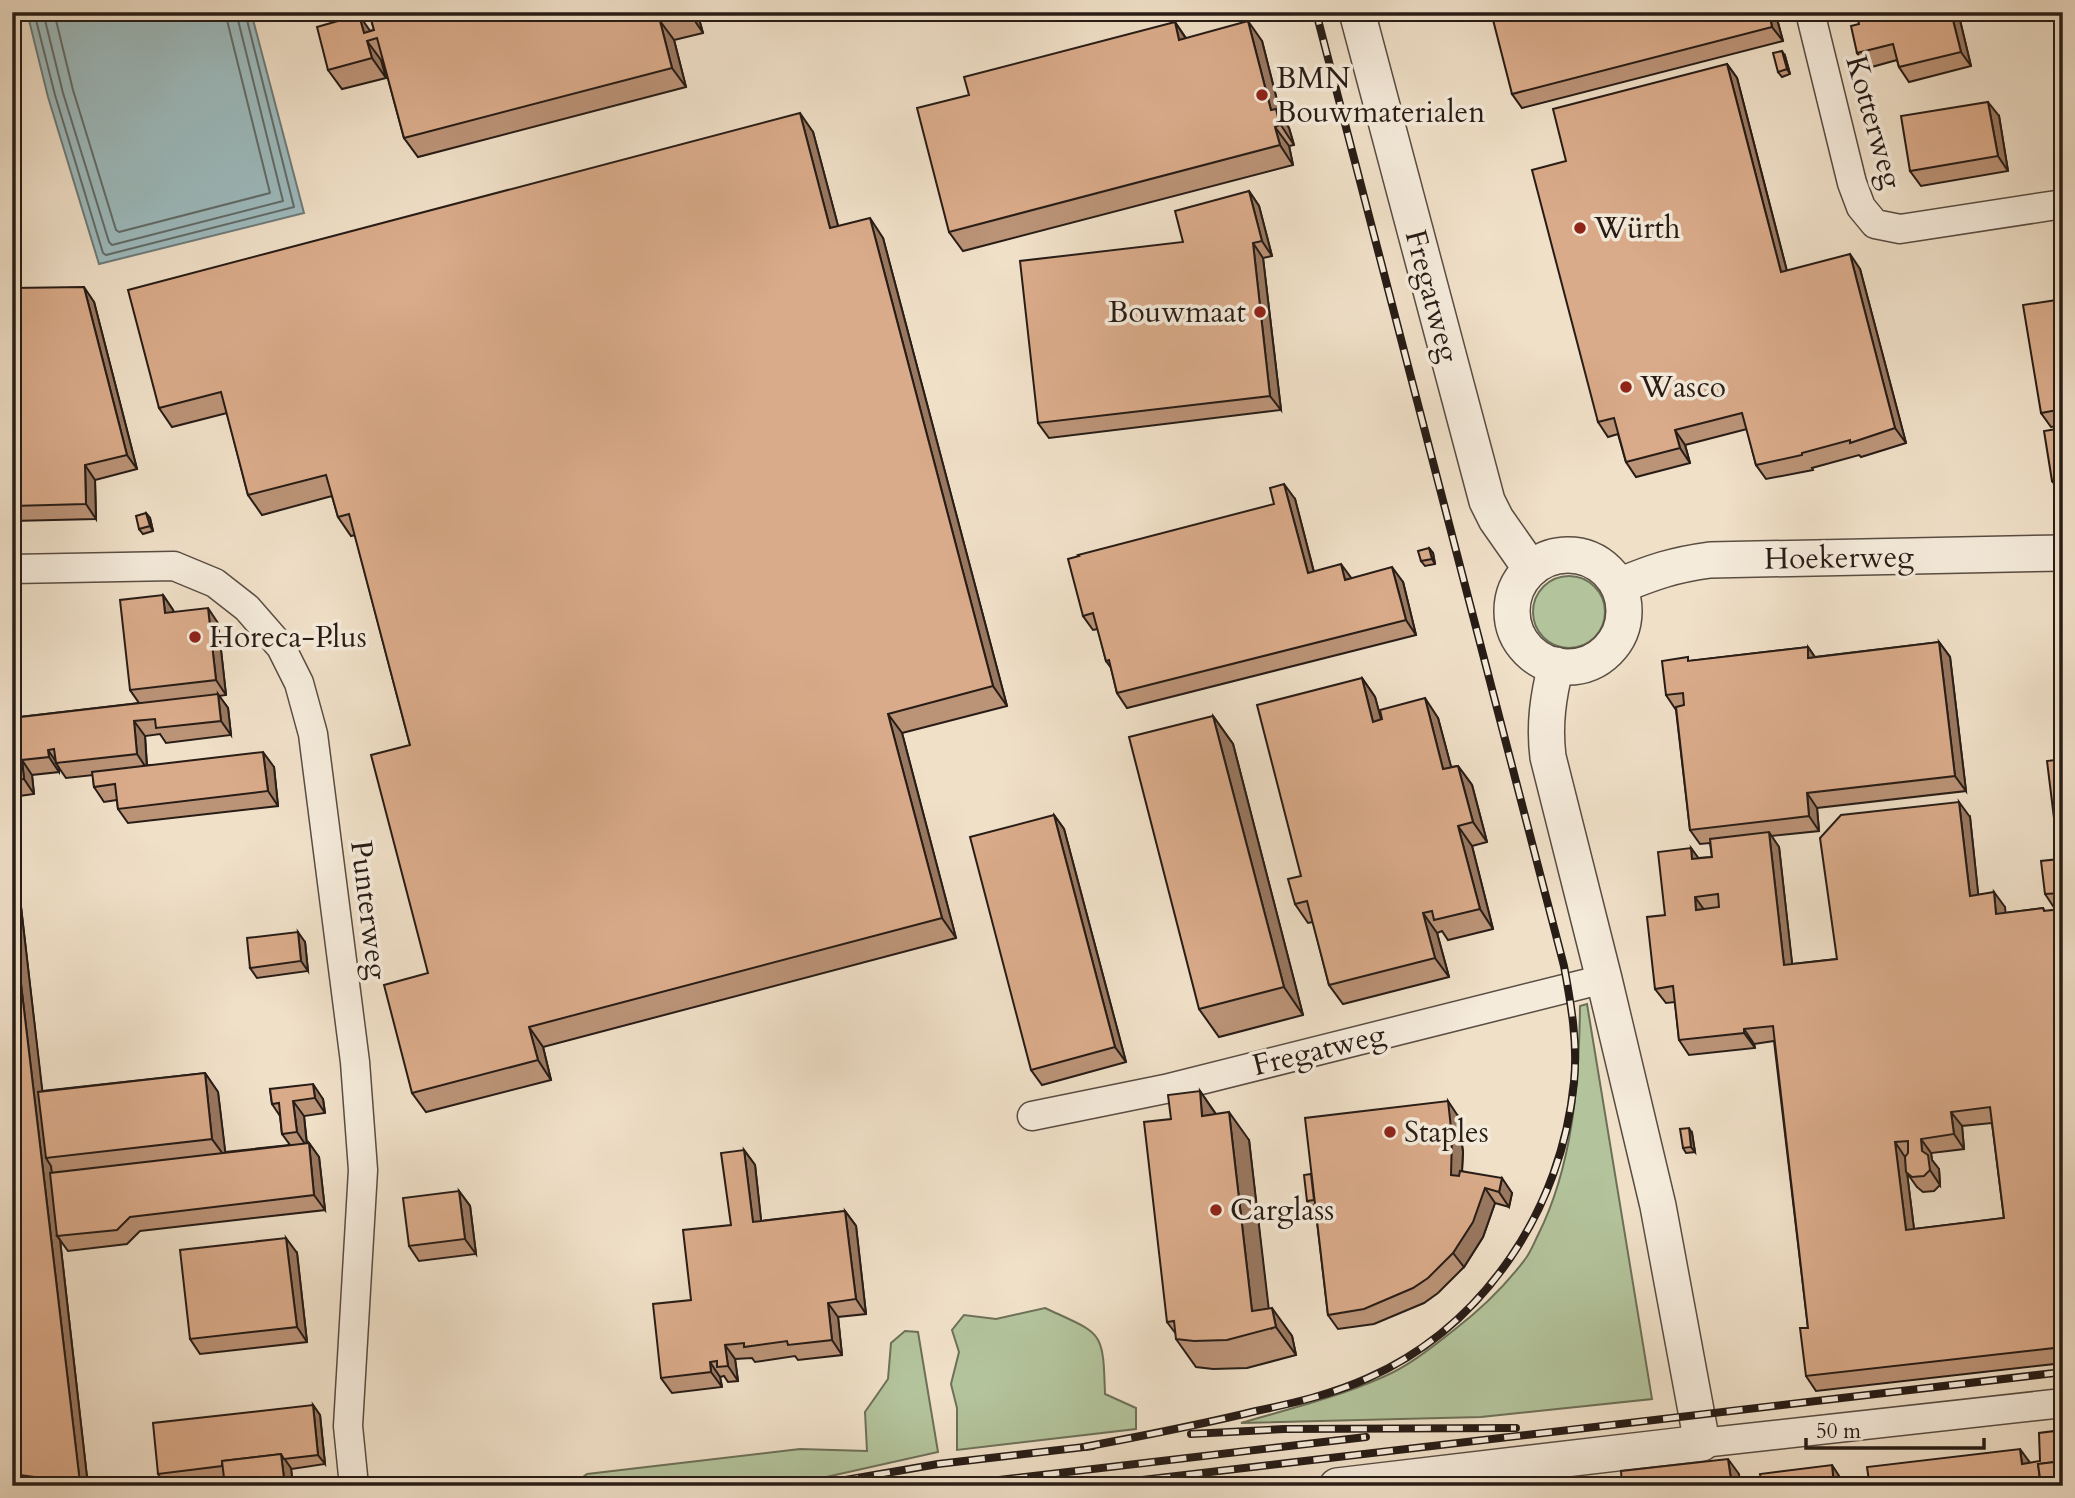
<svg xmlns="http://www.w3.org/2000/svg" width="2075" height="1498" viewBox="0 0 2075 1498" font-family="Cardo,serif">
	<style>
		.green { fill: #b3c39b; stroke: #6d7058; stroke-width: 2 }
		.water { fill: #9dbbbe; stroke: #6e7b7b; stroke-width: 2 }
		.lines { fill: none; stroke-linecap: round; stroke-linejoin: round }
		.shore { stroke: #626c6a; stroke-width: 2 }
		.minor-casing { stroke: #594d42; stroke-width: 31 }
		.tertiary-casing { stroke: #594d42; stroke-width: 38 }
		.minor { stroke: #f5ebdb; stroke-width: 28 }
		.tertiary { stroke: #f5ebdb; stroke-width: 35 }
		.rail-casing { stroke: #271c16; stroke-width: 8 }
		.rail { stroke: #f5ebdb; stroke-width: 5; stroke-dasharray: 16; stroke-linecap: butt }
		.wall { fill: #bb9377; stroke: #271c16; stroke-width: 2; fill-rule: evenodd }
		.shaded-wall { fill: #997861; stroke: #271c16; stroke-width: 2 }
		.building { fill: #daab8a; stroke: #271c16; stroke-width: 2; fill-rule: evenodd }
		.poi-dot { fill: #8f2418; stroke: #f5ebdb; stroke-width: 2.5 }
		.labels { text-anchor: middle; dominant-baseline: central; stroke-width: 7; stroke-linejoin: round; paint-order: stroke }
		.poi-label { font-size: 30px; fill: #271c16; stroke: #f5ebdb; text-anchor: start }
		.street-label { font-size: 30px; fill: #271c16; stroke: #f5ebdb }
	</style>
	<rect width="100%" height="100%" fill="#f0e0c8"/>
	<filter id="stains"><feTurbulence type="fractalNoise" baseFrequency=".00286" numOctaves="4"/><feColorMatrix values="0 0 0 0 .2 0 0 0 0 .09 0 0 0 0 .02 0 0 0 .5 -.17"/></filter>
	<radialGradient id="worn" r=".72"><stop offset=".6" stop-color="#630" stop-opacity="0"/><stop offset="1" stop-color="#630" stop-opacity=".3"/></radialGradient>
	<g class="green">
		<circle cx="1569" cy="612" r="36"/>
		<path d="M1587,1004l65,395 -171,18 -240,6c48,-14 97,-26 142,-46 26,-11 49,-30 71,-47 26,-20 52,-45 72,-72 5,-7 8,-15 12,-23 35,-70 41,-152 42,-229z"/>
		<path d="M1045,1308c58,27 58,21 60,86l31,14v21l-179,21v-42l-6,-24 8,-32 -7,-22 12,-15 32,4z"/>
		<polygon points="905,1331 918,1332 938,1452 786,1486 571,1486 587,1474 800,1449 867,1451 865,1412 888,1379 891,1343"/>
	</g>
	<polygon class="water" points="27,12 251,12 304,213 99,264 48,97"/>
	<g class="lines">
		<g class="shore">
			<polyline points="34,12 55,95 103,253 106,255 294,207 245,12"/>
			<polyline points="43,12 63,93 109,242 112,245 283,201 236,12"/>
			<polyline points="54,12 73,90 116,230 119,232 270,193 225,12"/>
		</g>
		<defs>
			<g id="minor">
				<polyline points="1810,12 1852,183 1861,207 1875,224 1900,229 2063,204"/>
				<polyline points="12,569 174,566 215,583 247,608 281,647 299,683 313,734 355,1062 363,1170 348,1426 354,1486"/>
				<polyline points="1032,1116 1165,1089 1604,979"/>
				<polyline points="1702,1443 2063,1403"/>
			</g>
			<g id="tertiary">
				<polyline points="1357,12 1487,501 1496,519 1531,569"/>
				<circle cx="1568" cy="611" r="56"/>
				<path d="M1619,586c34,-14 54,-21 91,-26l353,-7"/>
				<path d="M1337,1486l365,-43 -44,-237 -54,-227 -56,-222c-4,-32 0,-60 8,-92"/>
			</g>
		</defs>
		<use href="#minor" class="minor-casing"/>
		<use href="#tertiary" class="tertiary-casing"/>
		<use href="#minor" class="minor"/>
		<use href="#tertiary" class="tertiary"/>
		<defs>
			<g id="rail">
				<polyline points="1191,1434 1284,1429 1516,1428"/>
				<path d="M1084,1447c58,-11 115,-22 172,-36 38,-8 77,-17 112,-33 117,-52 194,-170 206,-296 4,-39 -3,-78 -10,-116l-248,-954"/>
				<polyline points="811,1486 938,1464 1093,1446"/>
				<polyline points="948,1486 1366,1437"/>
				<polyline points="1091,1486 2063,1372"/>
			</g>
		</defs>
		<use href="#rail" class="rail-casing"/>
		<use href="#rail" class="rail"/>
	</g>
	<g class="wall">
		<polygon points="369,12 724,12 699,19 703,33 674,40 686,87 418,157 404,138 383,60 381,60 386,78 342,89 328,70 370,31 374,30"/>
		<polygon points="1775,12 1783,41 1522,108 1512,94"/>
		<polygon points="1958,12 1971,66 1909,82 1899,67 1897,60 1868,68 1857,53"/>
		<polygon points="1988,12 2021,12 1992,17"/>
		<polygon points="1175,22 1186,38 1262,41 1281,116 1289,128 1294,145 1289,146 1293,165 963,251 949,232 969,95"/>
		<polygon points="1785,56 1790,74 1782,77 1778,72"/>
		<polygon points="1727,64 1737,78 1787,271 1860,269 1906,443 1861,457 1859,455 1812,468 1813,470 1766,479 1756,465 1747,429 1685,445 1690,463 1636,477 1626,462 1618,434 1608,437 1598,422 1566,161"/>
		<polygon points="1999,116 2008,171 1921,186 1910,171"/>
		<polygon points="813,132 838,226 883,238 1007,706 902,733 956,938 543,1047 551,1080 426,1112 412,1093 428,973 410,745 355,535 351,536 338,517 332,496 262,515 248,495 227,413 172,427 159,408"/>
		<polygon points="1249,191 1259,206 1272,256 1263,258 1281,410 1049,438 1038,423 1183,242"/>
		<polygon points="12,288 94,302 137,469 95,480 96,519 12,521"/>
		<polygon points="2063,299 2063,425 2051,427 2041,413"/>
		<polygon points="2063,428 2063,495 2052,481"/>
		<polygon points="1295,499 1314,572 1351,578 1403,582 1416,635 1127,708 1117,693 1111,668 1106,661 1098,629 1093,630 1083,616"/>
		<polygon points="146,513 150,518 153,531 143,534 139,529"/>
		<polygon points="1429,548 1433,553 1435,564 1425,566 1421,561"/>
		<polygon points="163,595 173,610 174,612 218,623 226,695 219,696 228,708 231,735 166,743 160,734 145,736 147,765 274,767 278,806 128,823 118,809 117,800 104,802 94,787 93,775 66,778 59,768 59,772 32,775 34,794 12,797 12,718 139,703 130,690"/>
		<polygon points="337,632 340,637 341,646 333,647 329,642"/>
		<path d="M1939,642l11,15 16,134 -149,17 2,23 -48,5 8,11 13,117 45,-5 133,-142 8,77 27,13v6l38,-5 2,3 18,-2v454l-247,28 -10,-15 2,-48 -34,-287 -20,3 1,4 -66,7 -10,-15 -4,-38 -9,1 -11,-14 10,-74 26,-67 7,10 14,-1 -2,-14 -10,1 -10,-14 -14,-120 -10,-15 24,-34 118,-14 7,10zM1992,1123l12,95 -90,11 -7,-56 10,14 6,5 11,-1 6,-6 -1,-16 -7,-9 -1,-7 33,-4 -2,-23z"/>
		<polygon points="1362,678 1375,697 1381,720 1438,718 1451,767 1458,766 1472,785 1487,842 1472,846 1493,929 1448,940 1442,931 1437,933 1449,977 1343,1004 1329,985 1313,922 1308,923 1295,904 1301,876"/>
		<polygon points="1213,716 1233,744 1303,1015 1219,1037 1199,1009"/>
		<polygon points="2063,759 2063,908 2055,909 2045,894 2059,859"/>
		<polygon points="1054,815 1064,829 1126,1062 1042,1085 1031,1070"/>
		<polygon points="12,866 16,898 14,898 21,907 42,1091 205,1073 218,1092 225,1152 290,1145 282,1134 280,1116 272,1104 270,1089 323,1099 325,1113 304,1116 307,1143 309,1143 319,1157 325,1210 140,1231 127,1244 68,1251 60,1240 88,1486 14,1486 12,1484"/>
		<polygon points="305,942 308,971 257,978 250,968"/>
		<polygon points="1200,1091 1216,1114 1249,1140 1268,1309 1292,1336 1296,1355 1247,1368 1213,1369 1196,1367 1176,1339 1176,1334 1167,1322 1171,1119"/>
		<polygon points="1458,1116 1463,1152 1462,1171 1512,1193 1509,1207 1495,1203 1483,1237 1464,1267 1438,1293 1424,1303 1374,1324 1338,1329 1328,1315 1315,1205 1310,1206 1307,1201 1311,1174"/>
		<polygon points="1692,1133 1695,1152 1686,1153 1683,1148"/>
		<polygon points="744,1150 755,1165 761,1221 845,1211 856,1226 866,1314 838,1317 842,1355 798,1360 795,1356 755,1362 752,1358 735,1359 738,1381 728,1382 724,1376 720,1377 722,1387 672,1393 661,1378 691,1300 731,1225"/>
		<polygon points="459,1191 470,1206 476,1254 419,1261 409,1246"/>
		<polygon points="297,1253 307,1342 200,1354 190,1339"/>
		<polygon points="313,1405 320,1415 325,1464 291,1469 293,1486 225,1486 223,1477 165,1484 158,1474"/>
	</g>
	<g class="shaded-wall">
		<polygon points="689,12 695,12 699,19 703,33"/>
		<polygon points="1769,12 1775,12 1783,41 1772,27"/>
		<polygon points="1951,12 1958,12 1971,66 1961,52"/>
		<polygon points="359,15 373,35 364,33"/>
		<polygon points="660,21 674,40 686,87 672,68"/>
		<polygon points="1248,21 1262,41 1281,116 1289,128 1294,145 1271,110"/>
		<polygon points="1175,22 1188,42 1179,40"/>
		<polygon points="367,41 381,60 386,78 372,58"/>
		<polygon points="1782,51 1785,56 1790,74 1787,69"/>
		<polygon points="1727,64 1737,78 1791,287 1781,272"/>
		<polygon points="1988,102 1999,116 2008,171 1998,156"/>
		<polygon points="800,113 813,132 844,248 830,228"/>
		<polygon points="1275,127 1289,146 1293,165 1280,145"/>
		<polygon points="1249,191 1259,206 1272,256 1262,241"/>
		<polygon points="870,218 883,238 1007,706 993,686"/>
		<polygon points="1253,243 1263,258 1281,410 1270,396"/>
		<polygon points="1850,254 1860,269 1906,443 1895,428"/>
		<polygon points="84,287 94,302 137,469 127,455"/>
		<polygon points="1675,430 1685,445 1690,463 1680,448"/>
		<polygon points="85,465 95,480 96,519 86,504"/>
		<polygon points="1284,484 1295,499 1318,588 1308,573"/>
		<polygon points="146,513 150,518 153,531 150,526"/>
		<polygon points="1429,548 1433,553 1435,564 1432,559"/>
		<polygon points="1341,564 1352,579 1345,580"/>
		<polygon points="1392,567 1403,582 1416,635 1406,620"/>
		<polygon points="163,595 173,610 176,628 165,613"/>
		<polygon points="208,608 218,623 226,695 216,680"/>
		<polygon points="337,632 340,637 341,646 338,641"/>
		<polygon points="1939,642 1950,657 1966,791 1955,776"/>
		<polygon points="1808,647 1818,662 1808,658"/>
		<polygon points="1362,678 1375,697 1387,741 1373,722"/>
		<polygon points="218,694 228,708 231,735 221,721"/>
		<polygon points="1425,698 1438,718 1457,789 1443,769"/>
		<polygon points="888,714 902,733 956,938 942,918"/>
		<polygon points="1213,716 1233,744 1303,1015 1284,987"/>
		<polygon points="134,721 145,736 147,769 137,754"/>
		<polygon points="48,750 57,763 56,763 59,768 59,772 49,757"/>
		<polygon points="263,752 274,767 278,806 268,791"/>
		<polygon points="22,760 32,775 34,794 24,779"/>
		<polygon points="1458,766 1472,785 1487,842 1473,822"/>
		<polygon points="1807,793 1817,808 1819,831 1809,816"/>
		<polygon points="1959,802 1970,817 1980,911 1970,896"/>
		<polygon points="1054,815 1064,829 1126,1062 1115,1047"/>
		<polygon points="1458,826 1472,846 1493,929 1480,909"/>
		<polygon points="1769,832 1779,847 1794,980 1784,965"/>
		<polygon points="1691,848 1702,863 1692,859"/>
		<polygon points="12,866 16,898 12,892"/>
		<polygon points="1994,892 2005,907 2007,928 1996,914"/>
		<polygon points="12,895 21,907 50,1157 46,1158 51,1166 59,1236 57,1236 60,1240 88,1486 81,1486 80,1483 12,908"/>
		<polygon points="1695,897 1705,911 1696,910"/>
		<polygon points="1423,913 1437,933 1449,977 1435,958"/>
		<polygon points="298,932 305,942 308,971 301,961"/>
		<polygon points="529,1027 543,1047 551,1080 538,1060"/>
		<polygon points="1744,1029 1754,1044 1755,1048 1744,1033"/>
		<polygon points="205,1073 218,1092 226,1158 212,1139"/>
		<polygon points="313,1084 323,1099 325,1113 315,1098"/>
		<polygon points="1200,1091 1219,1119 1202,1116"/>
		<polygon points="293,1101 304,1116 307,1147 297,1132"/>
		<polygon points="1448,1101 1458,1116 1463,1152 1461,1189 1451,1175"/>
		<polygon points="1229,1112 1249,1140 1271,1328 1252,1311"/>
		<polygon points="1951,1112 1962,1126 1964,1149 1954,1134"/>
		<polygon points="1689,1128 1692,1133 1695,1152 1691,1147"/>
		<polygon points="1921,1139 1931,1153 1932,1160 1939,1169 1940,1185 1930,1170 1922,1151"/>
		<polygon points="1895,1142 1905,1157 1916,1245 1906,1230"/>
		<polygon points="309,1143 319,1157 325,1210 314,1195"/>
		<polygon points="744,1150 755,1165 763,1237 753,1222"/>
		<polygon points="1502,1178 1512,1193 1509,1207 1499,1192"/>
		<polygon points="1485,1188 1495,1203 1483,1237 1464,1267 1453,1253"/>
		<polygon points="459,1191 470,1206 476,1254 465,1239"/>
		<polygon points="845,1211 856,1226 866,1314 856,1299"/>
		<polygon points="286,1238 297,1253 307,1342 297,1327"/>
		<polygon points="828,1303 838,1317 842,1355 832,1340"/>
		<polygon points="1272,1308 1292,1336 1296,1355 1276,1327"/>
		<polygon points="725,1345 735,1359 738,1381 728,1366"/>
		<polygon points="710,1362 720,1377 722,1387 711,1372"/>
		<polygon points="313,1405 320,1415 325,1464 318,1455"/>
		<polygon points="2020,1449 2031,1464 2022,1464"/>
		<polygon points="281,1454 291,1468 293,1486 285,1486"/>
		<polygon points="1728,1459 1739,1474 1740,1486 1732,1486"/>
		<polygon points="1832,1465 1845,1485 1845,1486 1834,1486"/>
	</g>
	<g class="building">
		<polygon points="369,12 689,12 689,13 660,21 672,68 404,138 377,38 367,41 372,58 328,70 317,27 359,15 364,33 374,30"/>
		<polygon points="1491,12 1769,12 1772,27 1512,94"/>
		<polygon points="1866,12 1951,12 1961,52 1899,67 1893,44 1857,53 1851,26 1859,24 1858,20 1862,19"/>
		<polygon points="1248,21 1271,110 1276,109 1280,125 1275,127 1280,145 949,232 917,108 969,95 964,77 1175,22 1179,40"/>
		<polygon points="1782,51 1787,69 1778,72 1773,53"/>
		<polygon points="1727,64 1781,272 1850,254 1895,428 1850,443 1850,440 1802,453 1802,455 1756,465 1742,413 1675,430 1680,448 1626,462 1614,418 1598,422 1532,170 1566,161 1553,109"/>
		<polygon points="1988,102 1998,156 1910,171 1901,116"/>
		<polygon points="800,113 830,228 870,218 993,686 888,714 942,918 529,1027 538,1060 412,1093 384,985 428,973 371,755 410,745 349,514 338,517 326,475 248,495 221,392 159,408 128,290"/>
		<polygon points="1249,191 1262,241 1253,243 1270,396 1038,423 1020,261 1183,242 1175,211"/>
		<polygon points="84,287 127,455 85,465 86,504 12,506 12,288"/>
		<polygon points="2063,299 2063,409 2041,413 2023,305"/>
		<polygon points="2063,428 2063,479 2052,481 2044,431"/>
		<polygon points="1284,484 1308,573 1341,564 1345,580 1392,567 1406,620 1117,693 1109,660 1106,661 1093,613 1083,616 1068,559 1079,556 1078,555 1274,504 1270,488"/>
		<polygon points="146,513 150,526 139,529 136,516"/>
		<polygon points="1429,548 1432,559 1421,561 1418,551"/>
		<polygon points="163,595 165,613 208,608 216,680 130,690 120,600"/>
		<polygon points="337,632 338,641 329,642 329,633"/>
		<polygon points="1939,642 1955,776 1807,793 1809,816 1690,830 1676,707 1684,705 1683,693 1666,695 1662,661 1688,657 1688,661 1808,647 1808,658"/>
		<polygon points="1362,678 1373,722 1382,719 1380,710 1425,698 1443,769 1458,766 1473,822 1458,826 1480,909 1434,920 1432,911 1423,913 1435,958 1329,985 1307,901 1295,904 1288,879 1301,876 1257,705"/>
		<polygon points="218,694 221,721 156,728 155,719 134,721 137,754 56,763 54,749 48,750 49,757 22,760 24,779 12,781 12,718"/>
		<polygon points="1213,716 1284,987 1199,1009 1129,737"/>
		<polygon points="263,752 268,791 118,809 115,784 94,787 92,772"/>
		<polygon points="2063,759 2063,895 2062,893 2045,894 2041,861 2059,859 2047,761"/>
		<path d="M1959,802l11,94 24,-4 2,22 47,-6 1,3 19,-2v438l-257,29 -6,-48h8l-35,-302 -29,3v4l-65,7 -6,-54 -18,3 -8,-72 18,-2 -7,-63 33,-4 1,11 20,-2 -2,-18 59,-7 15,133 53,-6 -17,-121 21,-23zM1718,894l1,13 -23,3 -1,-13zM1990,1107l14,111 -98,12 -11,-88 13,-1v12l-3,4 1,15 6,5 12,-1 6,-6 -2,-15 -6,-4 -1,-12 33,-5 -3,-22z"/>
		<polygon points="1054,815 1115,1047 1031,1070 970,837"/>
		<polygon points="12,908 80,1483 12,1474"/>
		<polygon points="298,932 301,961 250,968 247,938"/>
		<polygon points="205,1073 212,1139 46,1158 38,1092"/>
		<polygon points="313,1084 315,1098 293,1101 297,1132 282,1134 279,1103 272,1104 270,1089"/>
		<polygon points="1200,1091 1202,1116 1229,1112 1252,1311 1272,1308 1276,1327 1227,1340 1194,1341 1176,1339 1174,1321 1167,1322 1144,1122 1171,1119 1168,1095"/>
		<polygon points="1448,1101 1452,1137 1451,1175 1459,1176 1460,1171 1502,1178 1499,1192 1485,1188 1473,1222 1453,1253 1428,1278 1413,1288 1364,1309 1328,1315 1305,1118"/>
		<polygon points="1689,1128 1691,1147 1683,1148 1680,1129"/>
		<polygon points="309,1143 314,1195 130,1217 117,1230 57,1236 50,1173"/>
		<polygon points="744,1150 753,1222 845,1211 856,1299 828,1303 832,1340 788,1345 787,1341 744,1347 744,1343 725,1345 728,1366 717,1367 717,1361 710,1362 711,1372 661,1378 653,1304 691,1300 683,1230 731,1225 721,1153"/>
		<polygon points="1311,1174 1314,1200 1307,1201 1304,1175"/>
		<polygon points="459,1191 465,1239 409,1246 403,1198"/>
		<polygon points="286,1238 297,1327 190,1339 180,1250"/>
		<polygon points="313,1405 318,1455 284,1459 281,1454 222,1461 222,1466 158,1474 153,1423"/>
		<polygon points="2063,1430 2063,1461 2038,1464 2041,1486 1855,1486 1855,1482 1869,1481 1867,1467 2020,1449 2022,1464 2040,1461 2039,1433"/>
		<polygon points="281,1454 285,1486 225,1486 222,1461"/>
		<polygon points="1728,1459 1732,1486 1622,1486 1621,1471"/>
		<polygon points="2063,1461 2063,1486 2041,1486 2038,1464"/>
		<polygon points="1832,1465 1834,1486 1758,1486 1758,1482 1761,1482 1760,1474"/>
	</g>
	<g class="poi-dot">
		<circle cx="1262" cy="95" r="7"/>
		<circle cx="1580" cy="228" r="7"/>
		<circle cx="1260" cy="312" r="7"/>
		<circle cx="1626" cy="387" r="7"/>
		<circle cx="195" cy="637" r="7"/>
		<circle cx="1390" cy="1132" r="7"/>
		<circle cx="1216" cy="1210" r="7"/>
	</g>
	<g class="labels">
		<g class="poi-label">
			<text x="1276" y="78">BMN<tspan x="1276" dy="34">Bouwmaterialen</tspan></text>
			<text x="1594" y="228">Würth</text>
			<text x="1246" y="312" text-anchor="end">Bouwmaat</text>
			<text x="1640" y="387">Wasco</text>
			<text x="209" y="637">Horeca-Plus</text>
			<text x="1404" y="1132">Staples</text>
			<text x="1230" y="1210">Carglass</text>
		</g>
		<g class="street-label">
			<text transform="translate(1874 122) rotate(74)">Kotterweg</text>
			<text transform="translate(1432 296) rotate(75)">Fregatweg</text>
			<text transform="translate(1839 558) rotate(-1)">Hoekerweg</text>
			<text transform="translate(369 910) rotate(83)">Punterweg</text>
			<text transform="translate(1319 1050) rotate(-14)">Fregatweg</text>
		</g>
	</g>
	<rect width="2075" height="1498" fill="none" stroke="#f0e0c8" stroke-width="42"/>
	<rect x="14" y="14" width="2047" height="1470" fill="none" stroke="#271c16" stroke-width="3.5"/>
	<rect x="21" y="21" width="2033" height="1456" fill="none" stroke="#271c16" stroke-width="2"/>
	<path d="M1806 1438v10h178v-10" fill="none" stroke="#271c16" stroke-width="3.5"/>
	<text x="1816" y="1438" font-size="21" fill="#271c16" stroke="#f5ebdb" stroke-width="5" paint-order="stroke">50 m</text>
	<rect width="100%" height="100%" filter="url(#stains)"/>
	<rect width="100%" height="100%" fill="url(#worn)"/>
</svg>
